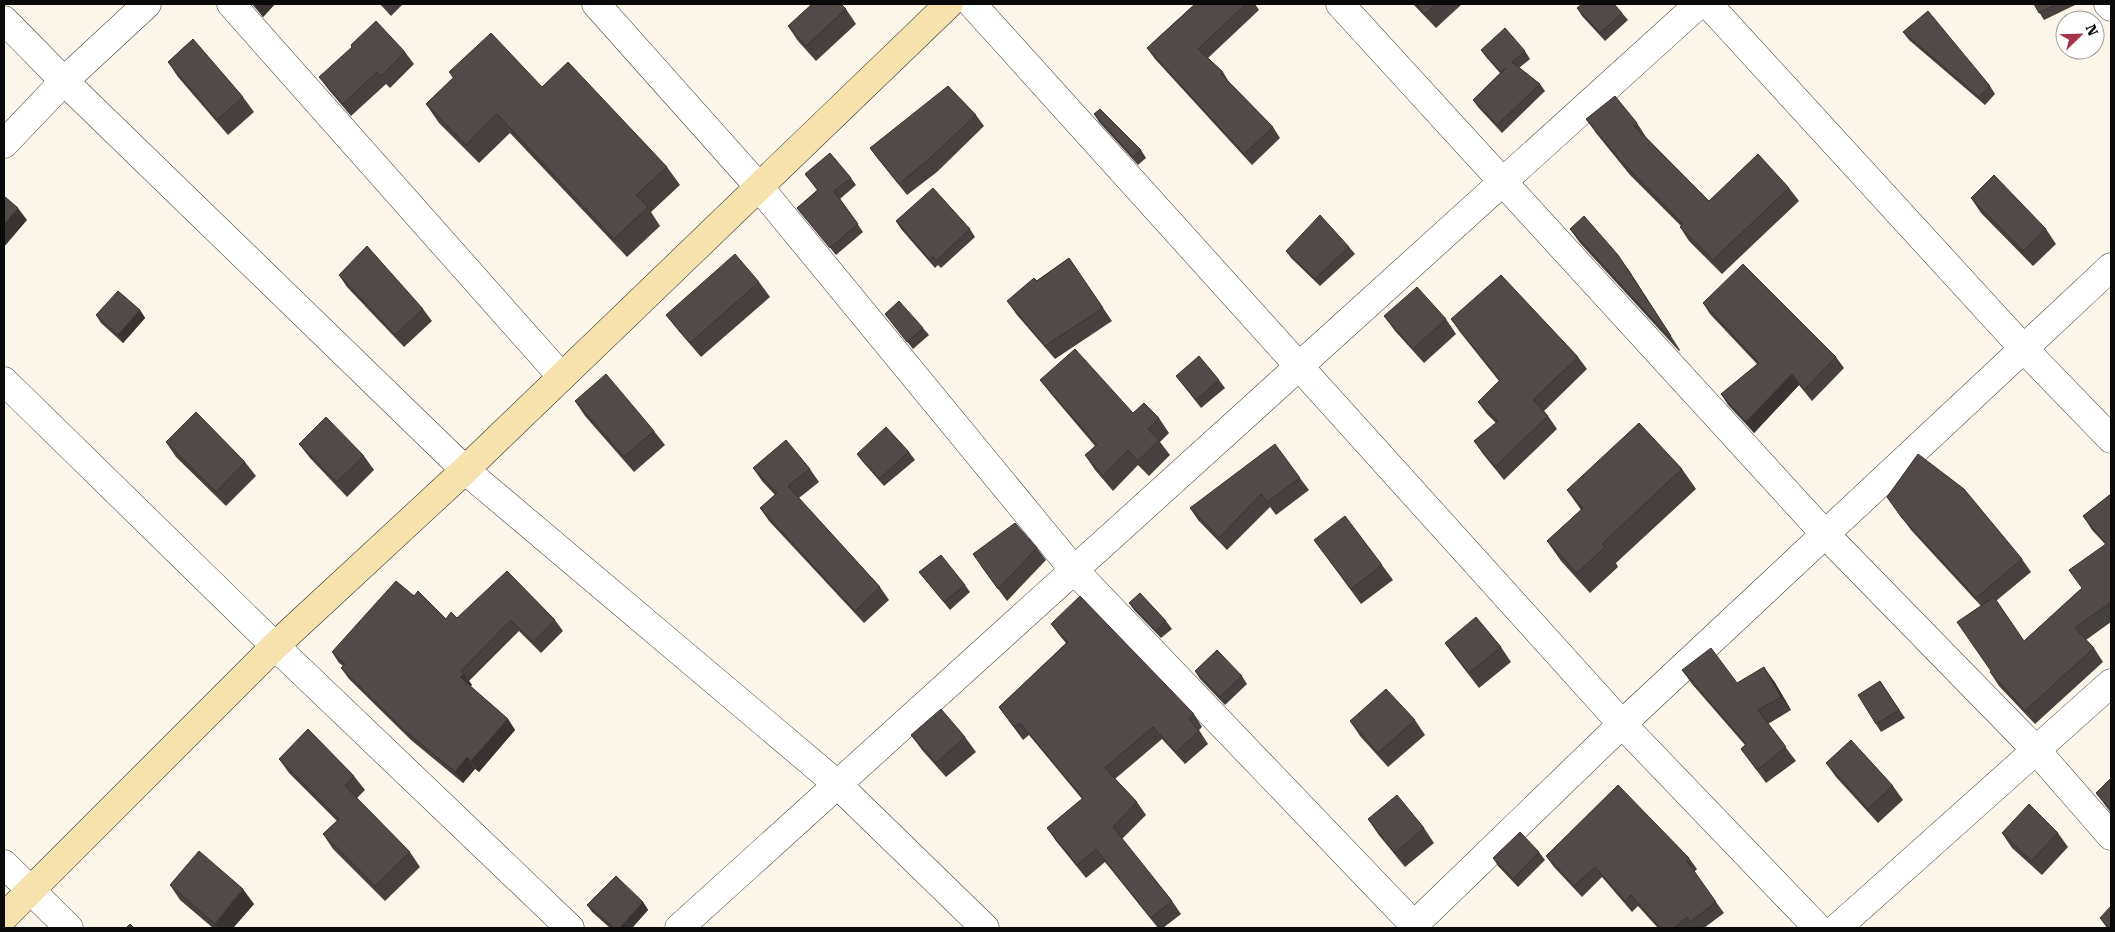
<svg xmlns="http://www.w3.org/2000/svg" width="2115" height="932" viewBox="0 0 2115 932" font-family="'Roboto Serif',serif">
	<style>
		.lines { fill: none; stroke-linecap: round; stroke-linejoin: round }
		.street-casing { stroke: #3d3d3d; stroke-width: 29 }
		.secondary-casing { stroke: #2c2c2c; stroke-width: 29 }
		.street { stroke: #fff; stroke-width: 28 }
		.secondary { stroke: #f5e2ac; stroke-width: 28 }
		.wall { fill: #46403e }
		.shaded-wall { fill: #393432 }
		.building { fill: #514a48; stroke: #393432 }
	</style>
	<rect width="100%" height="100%" fill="#fcf6ea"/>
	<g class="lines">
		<defs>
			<g id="street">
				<polyline points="231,4 561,376"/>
				<polyline points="596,4 760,188 1074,570 1417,928"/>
				<polyline points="972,4 1622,724 1818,928"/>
				<polyline points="1340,4 1825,534 2036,750 2111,836"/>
				<polyline points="1708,4 2024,349 2111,439"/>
				<polyline points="2108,4 2111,7"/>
				<polyline points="4,20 64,81 465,470 837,784 985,928"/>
				<polyline points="4,144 64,81 147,4"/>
				<polyline points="4,381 275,646 570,928"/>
				<polyline points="4,864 69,928"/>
				<polyline points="679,928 1699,4"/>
				<polyline points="1411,928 1622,724 2111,267"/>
				<polyline points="1837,928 2111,683"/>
			</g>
			<polyline id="secondary" points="4,917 275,646 465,470 949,4"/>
		</defs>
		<use href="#street" class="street-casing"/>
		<use href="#secondary" class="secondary-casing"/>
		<use href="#street" class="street"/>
		<use href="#secondary" class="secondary"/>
	</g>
	<g class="wall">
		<polygon points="252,4 275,4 263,17"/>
		<polygon points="380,4 403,4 391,16"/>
		<polygon points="1195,4 1255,4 1259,10 1208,58 1223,72 1229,82 1273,127 1280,138 1252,165 1155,59 1147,48"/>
		<polygon points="1413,4 1462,4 1436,28"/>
		<polygon points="2034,4 2077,4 2044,20"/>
		<polygon points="1577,8 1622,13 1628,20 1605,41 1582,16"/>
		<polygon points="846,9 856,24 816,61 798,41 788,26"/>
		<polygon points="1903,32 1990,86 1995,94 1985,105 1909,40"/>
		<polygon points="1481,50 1525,51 1530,59 1519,68 1540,84 1545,91 1502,133 1478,107 1473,100 1500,73 1486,57"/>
		<polygon points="405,52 414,64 390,88 386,84 351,116 328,89 319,77"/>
		<polygon points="168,62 243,97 254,112 228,135 178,77"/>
		<polygon points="449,72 542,87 667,167 680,185 651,212 660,226 627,257 510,133 479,163 439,123 426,104 453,78"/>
		<polygon points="1094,114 1141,150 1146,158 1138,165 1099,122"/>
		<polygon points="976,115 984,126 937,172 907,195 878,159 870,148"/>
		<polygon points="1586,119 1637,123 1646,137 1709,201 1789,188 1799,201 1722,274 1689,241 1680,227 1681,226 1630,175 1596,133"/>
		<polygon points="805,174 851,178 856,185 840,199 863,232 836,255 797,208 817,190"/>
		<polygon points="1971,198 2046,229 2056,244 2033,266 1981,213"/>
		<polygon points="896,221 970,229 975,237 941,268 938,265 935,268 901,229"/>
		<polygon points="1570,229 1628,269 1680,350 1679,351 1580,243"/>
		<polygon points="1349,247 1355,254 1320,286 1291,258 1286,251"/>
		<polygon points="1069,258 1112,321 1055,359 1017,315 1007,301"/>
		<polygon points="339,275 423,309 432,321 404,347 347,287"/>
		<polygon points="759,282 770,297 701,357 677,329 666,315"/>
		<polygon points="1703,303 1836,357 1844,368 1812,401 1799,385 1754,433 1728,405 1721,394 1757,364 1710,314"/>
		<polygon points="140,310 145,318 123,343 101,323 96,315"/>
		<polygon points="885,314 923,328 929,335 913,349"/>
		<polygon points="1384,316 1446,319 1456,334 1424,363 1395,331"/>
		<polygon points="1451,319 1578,357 1587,369 1544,411 1548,416 1557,429 1504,480 1483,454 1474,441 1496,423 1487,414 1478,402 1499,381 1460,332"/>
		<polygon points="1176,376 1219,380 1225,388 1201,408"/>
		<polygon points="1040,380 1133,413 1159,418 1169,433 1160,442 1170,455 1149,476 1138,465 1113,491 1095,470 1085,455 1095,446 1051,394"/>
		<polygon points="575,401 654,431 665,445 634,472 585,416"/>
		<polygon points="166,442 245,462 256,476 226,506 176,457"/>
		<polygon points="299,444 364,456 374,470 347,497 310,458"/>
		<polygon points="909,452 915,460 884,486 862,461 857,454"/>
		<polygon points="753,468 810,469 819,482 799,498 880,587 889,600 864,623 769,521 760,508 775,495 762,481"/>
		<polygon points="1682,469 1696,489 1616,563 1618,567 1590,593 1561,561 1547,541 1581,510 1567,490"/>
		<polygon points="1300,478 1309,490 1276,515 1270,507 1227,550 1198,520 1190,508"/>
		<polygon points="2111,494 2111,622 2086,640 2094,648 2103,662 2035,724 1999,686 1990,672 1991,671 1981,606 1911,530 1887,497 2022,559 2031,572 1996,601 2024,641 2082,588 2105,544 2092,530 2083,516"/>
		<polygon points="1314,540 1382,565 1393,580 1361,604"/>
		<polygon points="1037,548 1046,560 1007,601 981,566"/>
		<polygon points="919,572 965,585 970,592 950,610"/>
		<polygon points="414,596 446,619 457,618 555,620 563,631 541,653 519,631 469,681 472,685 470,686 508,719 515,730 479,772 475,769 463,783 411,740 349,679 341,668 343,666 339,663 332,652"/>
		<polygon points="1129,603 1166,621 1172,629 1161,638 1134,610"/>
		<polygon points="1051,624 1194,714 1202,727 1199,730 1208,744 1185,764 1162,739 1115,779 1137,802 1146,815 1122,839 1172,901 1181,914 1163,928 1158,928 1105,862 1086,878 1056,841 1047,828 1082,799 1029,735 1023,740 999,707 1066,643 1060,636"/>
		<polygon points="1445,643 1501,647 1511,662 1479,688 1455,657"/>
		<polygon points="1682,670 1737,683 1774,681 1791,710 1768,724 1796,761 1766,783 1741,749 1745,745 1692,684"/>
		<polygon points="1195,671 1242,676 1247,684 1225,705 1200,679"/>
		<polygon points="1880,681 1905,718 1881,732 1876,724"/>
		<polygon points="1415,720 1425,735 1388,767 1360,736 1350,721"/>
		<polygon points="911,735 965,737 976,752 946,777 922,750"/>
		<polygon points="279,759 354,776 365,790 357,798 410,852 420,867 385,901 333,849 323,834 337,821 289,773"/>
		<polygon points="1826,763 1893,786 1903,800 1878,823 1836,777"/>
		<polygon points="2111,778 2111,813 2096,793"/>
		<polygon points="1368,819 1424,828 1434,843 1405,867 1378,834"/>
		<polygon points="2002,833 2058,833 2068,847 2042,875 2012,848"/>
		<polygon points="1539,852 1545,860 1518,887 1498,866 1493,858"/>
		<polygon points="1546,856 1689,858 1697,869 1694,872 1724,913 1704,928 1658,928 1638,906 1632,912 1602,877 1582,897 1554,867"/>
		<polygon points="170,885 254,904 233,928 213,928 180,900"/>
		<polygon points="643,902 648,910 632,928 610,928 592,912 587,905"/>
		<polygon points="2100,918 2111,928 2107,928"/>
	</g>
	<g class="shaded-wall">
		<polygon points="254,4 275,4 263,17"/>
		<polygon points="18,208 27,220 4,247 4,224"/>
		<polygon points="1618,255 1628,269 1680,350 1671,336"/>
		<polygon points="140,310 145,318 123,343 118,335"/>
		<polygon points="1792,374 1799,385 1754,433 1746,422"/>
		<polygon points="1764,667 1774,681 1791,710 1781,697"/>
		<polygon points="464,674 472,685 468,688 460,677"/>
		<polygon points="508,719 515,730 479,772 471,761"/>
		<polygon points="467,757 475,769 463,783 455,772"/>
		<polygon points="243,889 254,904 233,928 218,928 215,924"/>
		<polygon points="643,902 648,910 632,928 620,928"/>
	</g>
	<g class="building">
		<polygon points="812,4 841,4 846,9 806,46 788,26"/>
		<polygon points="1195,4 1246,4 1198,49 1223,72 1221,74 1273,127 1244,154 1147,48"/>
		<polygon points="1416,4 1436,4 1425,14"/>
		<polygon points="1582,4 1614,4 1622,13 1600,33 1577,8"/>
		<polygon points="2034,4 2057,4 2039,13"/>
		<polygon points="1928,11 1990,86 1979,97 1903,32"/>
		<polygon points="376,21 405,52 381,76 377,72 343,104 319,77 352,47 351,45"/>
		<polygon points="1505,28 1525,51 1512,62 1540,84 1497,125 1473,100 1506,68 1501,72 1481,50"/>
		<polygon points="491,33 542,87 568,62 667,167 636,195 648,207 614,239 497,114 466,145 426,104 454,77 449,72"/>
		<polygon points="193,39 243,97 217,120 168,62"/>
		<polygon points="948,86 976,115 928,160 899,184 870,148"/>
		<polygon points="1615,96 1637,123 1634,126 1709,201 1758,154 1789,188 1713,260 1680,227 1683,224 1621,161 1586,119"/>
		<polygon points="1100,109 1141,150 1133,157 1094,114"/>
		<polygon points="830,153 851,178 834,191 858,224 830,248 797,208 818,190 805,174"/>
		<polygon points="1994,175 2046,229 2023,251 1971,198"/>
		<polygon points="933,188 970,229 936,261 933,257 930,260 896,221"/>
		<polygon points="4,196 18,208 4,224"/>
		<polygon points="1320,215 1349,247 1315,279 1286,251"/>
		<polygon points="1584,216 1618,255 1671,336 1669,337 1570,229"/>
		<polygon points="367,246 423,309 395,335 339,275"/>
		<polygon points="735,254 759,282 690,343 666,315"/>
		<polygon points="1069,258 1103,308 1045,346 1007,301 1034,278 1037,281"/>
		<polygon points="1743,264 1836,357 1804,390 1792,374 1746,422 1721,394 1759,363 1703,303"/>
		<polygon points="1501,275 1578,357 1533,400 1548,416 1495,467 1474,441 1498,421 1478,402 1500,380 1451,319"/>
		<polygon points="1417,287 1446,319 1413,349 1384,316"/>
		<polygon points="118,291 140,310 118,335 96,315"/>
		<polygon points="899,301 923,328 907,342 885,314"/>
		<polygon points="1075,349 1133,413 1144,403 1159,418 1148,429 1159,440 1138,461 1128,450 1103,476 1085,455 1097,445 1040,380"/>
		<polygon points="1199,356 1219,380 1196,400 1176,376"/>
		<polygon points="606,374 654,431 624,457 575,401"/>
		<polygon points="196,412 245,462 216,492 166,442"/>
		<polygon points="326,417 364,456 337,482 299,444"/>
		<polygon points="1639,423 1682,469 1602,544 1605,547 1577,573 1547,541 1583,508 1567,490"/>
		<polygon points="886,427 909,452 879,479 857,454"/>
		<polygon points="786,440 810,469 788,486 880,587 855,611 760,508 777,493 753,468"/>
		<polygon points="1275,444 1300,478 1267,502 1261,494 1219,538 1190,508"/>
		<polygon points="1918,454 1964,489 2022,559 1976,598 1902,518 1887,497"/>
		<polygon points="2111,494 2111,602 2075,628 2094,648 2025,711 1990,672 1991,671 1957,622 1994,597 2024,641 2082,588 2069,570 2106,544 2083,516"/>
		<polygon points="1345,516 1382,565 1351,589 1314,540"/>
		<polygon points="1015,523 1037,548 998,589 973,554"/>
		<polygon points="941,555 965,585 944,602 919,572"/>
		<polygon points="507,571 555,620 533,642 511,620 461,671 464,674 460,677 508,719 471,761 467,757 455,772 403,729 341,668 345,664 332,652 396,581 414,596 418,591 446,619 451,612 457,618"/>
		<polygon points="1140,593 1166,621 1156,631 1129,603"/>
		<polygon points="1080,596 1194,714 1189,719 1199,731 1176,752 1153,727 1105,768 1137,802 1113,827 1172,901 1151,918 1096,849 1077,865 1047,828 1083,798 1020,723 1014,727 999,707 1068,642 1051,624"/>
		<polygon points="1476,617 1501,647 1469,673 1445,643"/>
		<polygon points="1711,648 1737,683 1764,667 1781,697 1758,710 1786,747 1757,770 1741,749 1746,744 1682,670"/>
		<polygon points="1217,650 1242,676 1220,697 1195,671"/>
		<polygon points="1880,681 1899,710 1876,724 1858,695"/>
		<polygon points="1386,689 1415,720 1378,753 1350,721"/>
		<polygon points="941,709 965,737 936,763 911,735"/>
		<polygon points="308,729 354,776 345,786 410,852 375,886 323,834 339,819 279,759"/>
		<polygon points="1851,740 1893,786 1868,809 1826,763"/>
		<polygon points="2111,778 2111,810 2096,793"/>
		<polygon points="1618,785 1689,858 1687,861 1716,902 1690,922 1687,917 1674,928 1660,928 1631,895 1625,901 1595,867 1574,886 1546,856"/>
		<polygon points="1397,795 1424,828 1395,853 1368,819"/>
		<polygon points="2029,804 2058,833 2031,861 2002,833"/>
		<polygon points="1520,832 1539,852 1513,879 1493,858"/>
		<polygon points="199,851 243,889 215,924 170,885"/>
		<polygon points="616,876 643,902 620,928 614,928 587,905"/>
		<polygon points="2111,906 2111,928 2109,928 2100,918"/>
		<polygon points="130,924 134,928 126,928"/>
	</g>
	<rect width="2115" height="932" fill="none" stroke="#0a0a0a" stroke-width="10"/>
	<g transform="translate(2080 35) rotate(67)"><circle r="24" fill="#ffffff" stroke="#9d9d9d"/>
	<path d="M0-4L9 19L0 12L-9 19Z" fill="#a8344a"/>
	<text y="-8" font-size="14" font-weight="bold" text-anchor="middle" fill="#0a0a0a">N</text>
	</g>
</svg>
